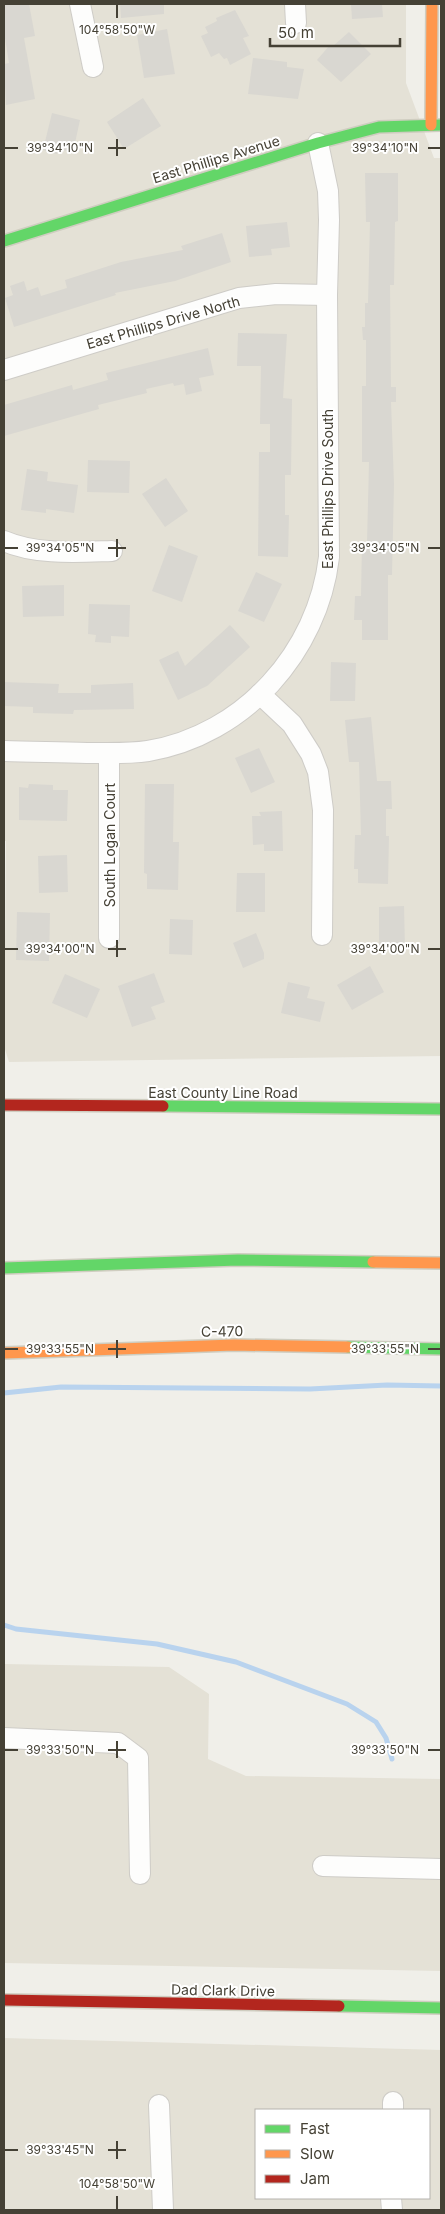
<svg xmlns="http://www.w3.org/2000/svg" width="445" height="2214" viewBox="0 0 445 2214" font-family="Inter,sans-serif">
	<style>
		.residential { fill: #e4e1d6; fill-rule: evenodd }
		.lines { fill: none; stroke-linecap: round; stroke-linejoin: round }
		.stream { stroke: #b9d3ee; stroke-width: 5 }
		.building { fill: #d9d7d1 }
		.street-casing { stroke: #ceccc7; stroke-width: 22 }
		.fast-casing { stroke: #cfcdc0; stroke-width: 14 }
		.slow-casing { stroke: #cfcdc0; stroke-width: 14 }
		.jam-casing { stroke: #cfcdc0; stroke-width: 14 }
		.street { stroke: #fdfdfc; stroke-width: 20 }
		.fast { stroke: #63d668; stroke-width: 11 }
		.slow { stroke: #ff974d; stroke-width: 11 }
		.jam { stroke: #b3261e; stroke-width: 11 }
		.ticks { fill: none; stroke: #454135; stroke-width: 2 }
		.labels { text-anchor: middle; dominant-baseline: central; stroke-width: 4; stroke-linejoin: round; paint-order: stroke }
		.street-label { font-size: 14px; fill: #454135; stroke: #fff }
		.ticks-label { font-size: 12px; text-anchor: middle; fill: #454135; stroke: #fff; stroke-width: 4; stroke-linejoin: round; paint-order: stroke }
	</style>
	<rect width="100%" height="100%" fill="#f0efe9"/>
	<g class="residential">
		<polygon points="4,4 406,4 406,83 434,158 441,158 441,1056 9,1062 4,1046 6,841 4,841"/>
		<polygon points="4,1664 169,1667 209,1694 208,1759 246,1776 441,1779 441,1971 4,1963"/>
		<path d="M4,2038l437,12v160h-437zM256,2110h173v88h-173z"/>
	</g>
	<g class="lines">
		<g class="stream">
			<polyline points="4,1393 61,1387 310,1389 387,1385 441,1386"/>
			<polyline points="4,1625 16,1629 157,1644 236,1662 347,1704 376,1722 386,1738 392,1759"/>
		</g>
	</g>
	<g class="building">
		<polygon points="4,4 29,4 35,36 24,38 35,99 6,105 4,64 9,63 4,32"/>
		<polygon points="120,4 164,4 164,14 121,18"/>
		<polygon points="351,4 382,4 383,17 352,19"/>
		<polygon points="235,10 249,36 243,38 251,54 230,65 227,58 224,59 219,53 211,57 201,36 208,33 205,27 217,21 216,18"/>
		<polygon points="167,29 175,74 144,78 137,35"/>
		<polygon points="349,32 371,54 341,82 317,60 330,45 332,47"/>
		<polygon points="253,58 287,62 287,67 304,69 298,99 248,94"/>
		<polygon points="143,98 161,126 124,149 107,122"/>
		<polygon points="52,113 80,120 73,152 58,149 57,154 43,150"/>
		<polygon points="365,173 398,173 398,221 395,222 394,285 390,285 391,387 396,387 396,402 391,402 394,484 392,575 388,575 388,640 362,640 362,620 354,620 355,596 361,596 362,543 367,543 369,462 362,462 362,386 366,386 366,340 363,340 362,327 365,327 365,303 368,303 370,222 366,222"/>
		<polygon points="287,222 290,247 271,249 272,255 249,257 246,226"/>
		<polygon points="222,233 231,262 175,281 115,293 116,295 14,327 5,298 13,295 10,286 24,281 27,291 38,287 41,296 67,288 65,280 121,262 183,250 181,246"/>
		<polygon points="238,333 287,334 283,398 292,399 291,475 285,475 285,515 289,515 288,557 258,556 259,452 270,452 270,424 260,424 261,366 237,366"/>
		<polygon points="208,348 214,375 199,378 202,391 186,395 184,384 174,386 173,383 146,389 147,393 98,405 99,409 4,436 4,405 72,385 73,390 108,380 106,373"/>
		<polygon points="88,460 130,461 129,493 87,492"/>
		<polygon points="27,469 48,472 47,481 78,485 74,513 46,509 46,513 21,510"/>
		<polygon points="166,478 188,511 165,527 142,494"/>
		<polygon points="169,545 198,556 182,602 152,591"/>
		<polygon points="256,572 282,584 264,622 238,611"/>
		<polygon points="64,585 64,616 23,617 22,586"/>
		<polygon points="89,604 130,605 129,637 111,636 111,643 95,642 96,635 88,634"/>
		<polygon points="230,625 250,647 207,686 178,700 159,660 178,651 185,666"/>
		<polygon points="331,662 356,663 355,701 330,701"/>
		<polygon points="4,682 59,684 58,693 91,693 91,685 133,683 134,709 74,710 73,714 33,713 33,707 4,706"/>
		<polygon points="371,717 377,781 391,781 392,809 386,809 386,836 389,836 388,884 358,883 358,869 354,869 355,835 361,835 359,762 349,762 345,720"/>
		<polygon points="259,748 275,782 251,793 235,758"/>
		<polygon points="29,784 53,785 53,790 68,790 67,821 19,820 19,787 28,788"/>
		<polygon points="145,784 174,784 173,842 179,842 178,890 147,889 147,874 144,873"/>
		<polygon points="282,811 283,851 264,851 264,844 253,845 252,816 261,816 259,812"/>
		<polygon points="67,855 68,892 39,893 38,856"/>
		<polygon points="237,873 265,873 265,912 236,912"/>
		<polygon points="404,906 405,948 379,948 379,907"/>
		<polygon points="17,912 50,913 49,961 16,960"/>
		<polygon points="170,919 193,920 192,955 169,954"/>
		<polygon points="256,933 264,953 264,959 243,968 233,943"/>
		<polygon points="370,966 384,992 352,1010 337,985"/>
		<polygon points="154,973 165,1002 151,1007 156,1019 132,1027 118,986"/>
		<polygon points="65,974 100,989 87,1018 52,1003"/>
		<polygon points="288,982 310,987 307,998 325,1002 320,1022 281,1013"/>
	</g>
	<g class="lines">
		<defs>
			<g id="street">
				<polyline points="80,4 93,67"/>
				<polyline points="295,4 296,23"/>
				<polyline points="4,370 239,298 276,294 327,295"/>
				<path d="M4,541c32,14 73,11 108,10"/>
				<polyline points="260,694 292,724 311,754 318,772 323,810 322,935"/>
				<path d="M4,751c28,1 55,1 83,2 20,0 41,1 61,-2 96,-16 170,-99 181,-194l-2,-262 2,-75 -1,-29 -10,-48"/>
				<polyline points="109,753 109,938"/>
				<polyline points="4,1738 118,1743 138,1758 140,1874"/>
				<polyline points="323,1866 441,1869"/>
				<polyline points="159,2105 163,2210"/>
				<polyline points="393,2110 393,2102"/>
				<polyline points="391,2198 392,2210"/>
			</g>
			<g id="fast">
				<polyline points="4,241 318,143 379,127 441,125"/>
				<polyline points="163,1106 441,1109"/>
				<polyline points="4,1268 238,1260 373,1262"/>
				<polyline points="348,1347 441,1349"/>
				<polyline points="339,2006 441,2008"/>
			</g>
			<g id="slow">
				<polyline points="431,125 432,4"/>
				<polyline points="373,1262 441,1263"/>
				<polyline points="4,1353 234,1345 348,1347"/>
			</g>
			<g id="jam">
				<polyline points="4,1105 163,1106"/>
				<polyline points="4,2000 339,2006"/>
			</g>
		</defs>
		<use href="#street" class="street-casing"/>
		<use href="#fast" class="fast-casing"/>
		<use href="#slow" class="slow-casing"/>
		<use href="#jam" class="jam-casing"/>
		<use href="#street" class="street"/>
		<use href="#fast" class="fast"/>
		<use href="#slow" class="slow"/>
		<use href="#jam" class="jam"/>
	</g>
	<path class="ticks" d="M117,5v13M117,139v17M5,148h13M108,148h18M428,148h12M117,539v18M5,548h13M108,548h18M428,548h12M117,940v17M5,949h13M108,949h18M428,949h12M117,1340v18M5,1349h13M108,1349h18M428,1349h12M117,1741v17M5,1750h13M108,1750h18M428,1750h12M117,2141v18M5,2150h13M108,2150h18M117,2196v13"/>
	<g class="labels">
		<g class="street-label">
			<text transform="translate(216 159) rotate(-17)">East Phillips Avenue</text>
			<text transform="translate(163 322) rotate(-16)">East Phillips Drive North</text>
			<text transform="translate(327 489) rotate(-90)">East Phillips Drive South</text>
			<text transform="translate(109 845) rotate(-90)">South Logan Court</text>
			<text x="223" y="1092">East County Line Road</text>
			<text transform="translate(222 1331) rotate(-1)">C-470</text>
			<text transform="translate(223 1990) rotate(1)">Dad Clark Drive</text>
		</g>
	</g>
	<g class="ticks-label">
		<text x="117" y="34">104°58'50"W</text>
		<text x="60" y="152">39°34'10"N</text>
		<text x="385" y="152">39°34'10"N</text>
		<text x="60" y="552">39°34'05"N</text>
		<text x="385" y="552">39°34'05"N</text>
		<text x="60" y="953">39°34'00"N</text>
		<text x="385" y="953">39°34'00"N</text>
		<text x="60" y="1353">39°33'55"N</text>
		<text x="385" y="1353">39°33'55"N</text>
		<text x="60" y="1754">39°33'50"N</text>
		<text x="385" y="1754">39°33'50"N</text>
		<text x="60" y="2154">39°33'45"N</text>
		<text x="117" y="2188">104°58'50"W</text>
	</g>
	<rect width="445" height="2214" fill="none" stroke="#454135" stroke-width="10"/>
	<rect x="255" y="2109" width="175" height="90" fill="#ffffff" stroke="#b5b3ae"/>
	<rect x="265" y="2125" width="25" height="8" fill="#63d668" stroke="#b5b3ae"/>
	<text x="300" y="2134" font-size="15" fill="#454135">Fast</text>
	<rect x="265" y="2150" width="25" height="8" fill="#ff974d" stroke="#b5b3ae"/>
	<text x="300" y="2159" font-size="15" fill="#454135">Slow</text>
	<rect x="265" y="2175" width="25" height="8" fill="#b3261e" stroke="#b5b3ae"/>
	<text x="300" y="2184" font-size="15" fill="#454135">Jam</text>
	<path d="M270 38v8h130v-8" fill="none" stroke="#454135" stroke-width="2.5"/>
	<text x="278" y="38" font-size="15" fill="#454135" stroke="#ffffff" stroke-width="4" paint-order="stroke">50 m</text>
</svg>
